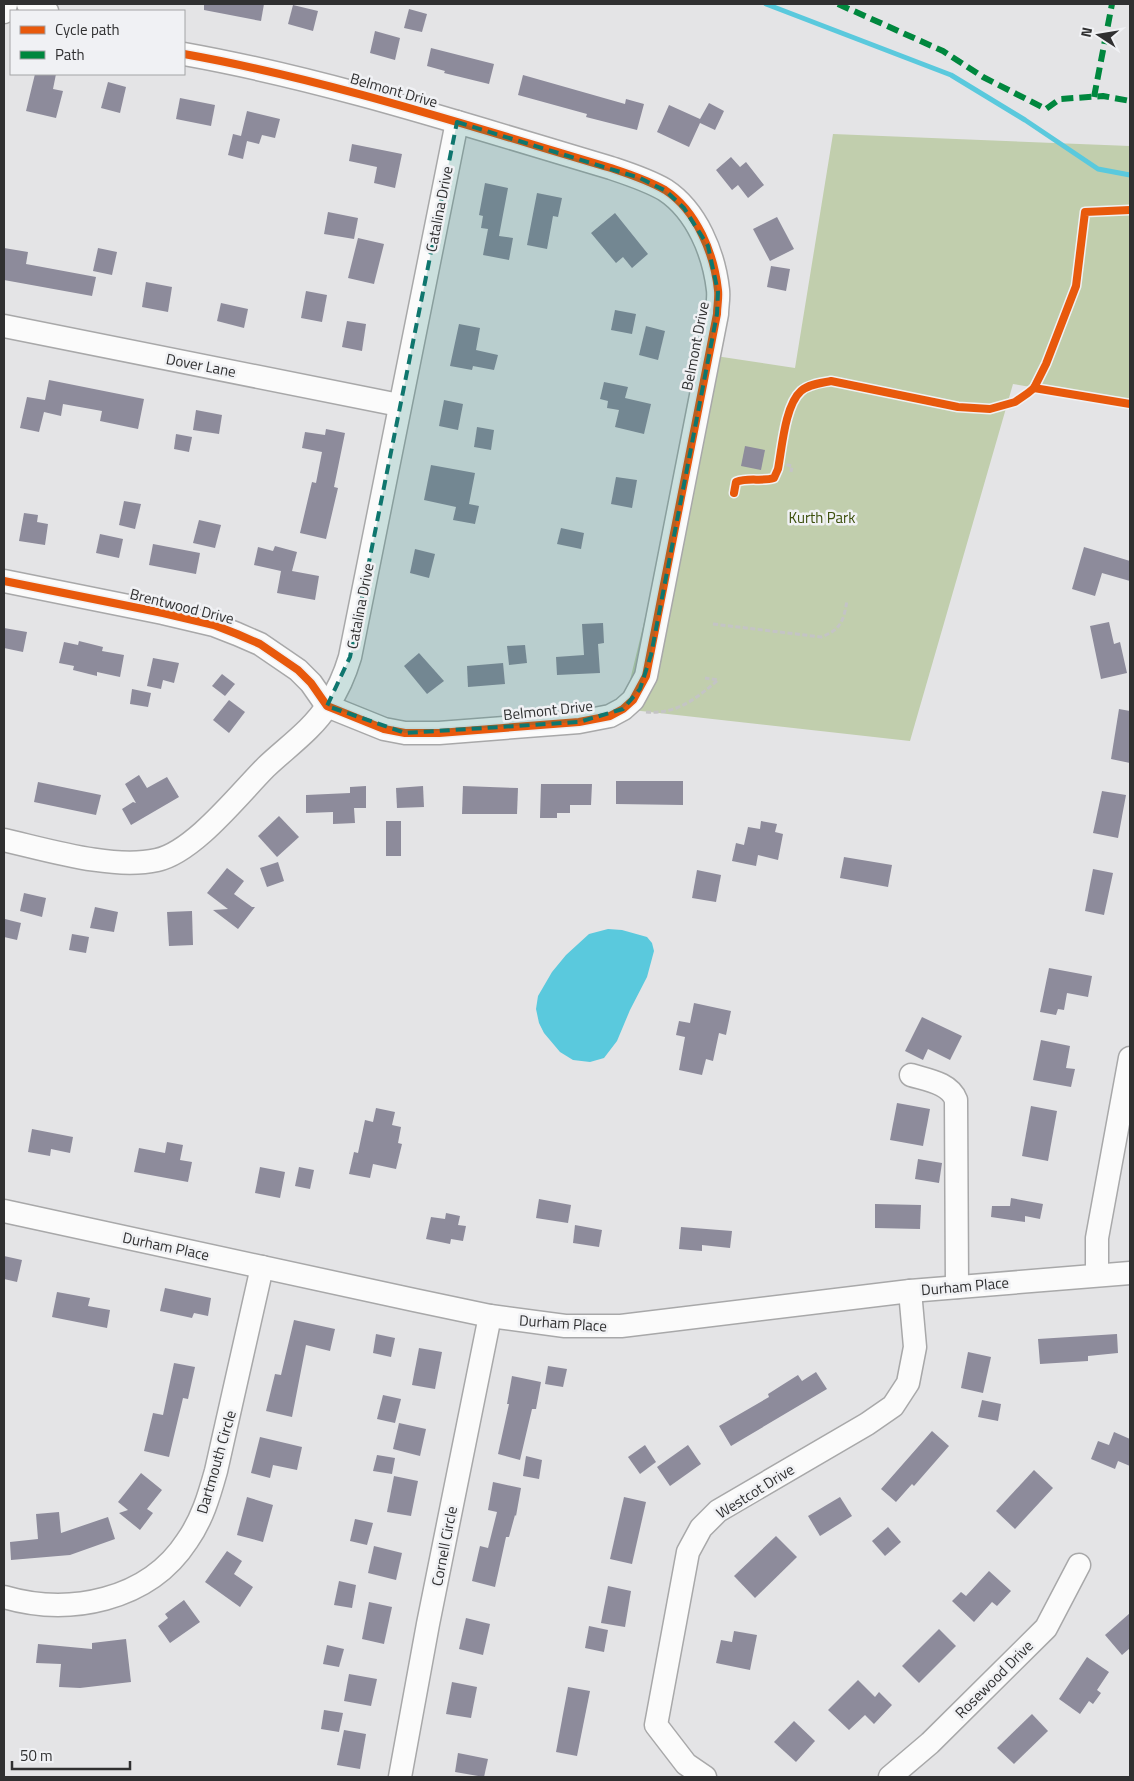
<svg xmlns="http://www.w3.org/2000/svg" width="1134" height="1781" viewBox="0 0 1134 1781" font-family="'Titillium Web',sans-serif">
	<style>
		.green { fill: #c1cead }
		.water { fill: #5ac9dd }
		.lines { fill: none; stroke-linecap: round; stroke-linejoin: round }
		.stream { stroke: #5ac9dd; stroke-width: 5 }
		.building { fill: #8d8b9b }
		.minor-casing { stroke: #a8a8a9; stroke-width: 25 }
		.path { stroke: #c4c4c5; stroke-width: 3; stroke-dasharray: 5 2.5; stroke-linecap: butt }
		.minor { stroke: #fbfbfb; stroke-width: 22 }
		.quiet { stroke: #00873e; stroke-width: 6; stroke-dasharray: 12 6; stroke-linecap: butt }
		.cycleway-casing { stroke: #f0f1f4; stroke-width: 11 }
		.cycleway { stroke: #e8590c; stroke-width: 8 }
		.marked { fill: #0f766e; fill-opacity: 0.2; stroke: #0f766e; stroke-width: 4; stroke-dasharray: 10 6; stroke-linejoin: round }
		.labels { text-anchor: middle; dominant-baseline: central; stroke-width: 5; stroke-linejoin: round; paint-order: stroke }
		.street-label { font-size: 15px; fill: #303031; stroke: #f0f1f4 }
		.park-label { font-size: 15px; fill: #3c4f0c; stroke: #f0f1f4 }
	</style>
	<rect width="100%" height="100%" fill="#e4e4e6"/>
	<polygon class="green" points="833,134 1130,146 1130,404 1013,384 910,741 623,709 709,355 795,368"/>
	<polygon class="water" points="608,929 622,930 647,937 652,943 654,951 647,977 630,1010 617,1041 604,1058 590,1062 573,1060 560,1052 544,1033 539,1023 536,1009 538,996 552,972 566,955 589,934"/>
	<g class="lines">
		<polyline class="stream" points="766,4 951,75 1025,120 1098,169 1130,175"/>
	</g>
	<g class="building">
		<polygon points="204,4 264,4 261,21 204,10"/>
		<polygon points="293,5 318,11 313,31 288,24"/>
		<polygon points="409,9 427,14 422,32 404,28"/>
		<polygon points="375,31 400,38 395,60 370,53"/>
		<polygon points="431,48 494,64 489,84 444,73 445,71 427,66"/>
		<polygon points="35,74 56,74 53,89 63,91 56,118 26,111"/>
		<polygon points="523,75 625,104 626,99 644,104 637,130 586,117 587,114 518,95"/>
		<polygon points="108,82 126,87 120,113 101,108"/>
		<polygon points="180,98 215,105 211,126 176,119"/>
		<polygon points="709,103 724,111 715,130 700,123 689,147 657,132 669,105 700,119"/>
		<polygon points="247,111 280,119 275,138 262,135 259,144 247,141 243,159 228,155 233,134 241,136"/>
		<polygon points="352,144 402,154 395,188 374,183 377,167 349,161"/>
		<polygon points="731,157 740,167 746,162 764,185 748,198 738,185 732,190 716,170"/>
		<polygon points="485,183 508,188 499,236 513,238 509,260 483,255 488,229 481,228 483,216 479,215"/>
		<polygon points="537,193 562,198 558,217 553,216 547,249 527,245"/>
		<polygon points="328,212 358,218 354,239 324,234"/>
		<polygon points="615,213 648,254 632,268 623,257 616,263 591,233"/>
		<polygon points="777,217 794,249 770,261 753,229"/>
		<polygon points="358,238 384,244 374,284 348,278"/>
		<polygon points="4,248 28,252 26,264 96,277 92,296 4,280"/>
		<polygon points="98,248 117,252 112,275 93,271"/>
		<polygon points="771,266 790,269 786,291 767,287"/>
		<polygon points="146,282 172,287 168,312 142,307"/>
		<polygon points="306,291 327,295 322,322 301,318"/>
		<polygon points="221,303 248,309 244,328 217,321"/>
		<polygon points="615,310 636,314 632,334 611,330"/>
		<polygon points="347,321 366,324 362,351 342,347"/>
		<polygon points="459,324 480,328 476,350 498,355 494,370 473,366 472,370 450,366"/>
		<polygon points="646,326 665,331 658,360 639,355"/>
		<polygon points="49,380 144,399 138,429 100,421 102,411 63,404 61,416 44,412 39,432 20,428 27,397 45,400"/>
		<polygon points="604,382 628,387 625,398 651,404 644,434 615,427 619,410 607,408 608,401 600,399"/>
		<polygon points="444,400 463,404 458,430 439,426"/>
		<polygon points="196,410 222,415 219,434 193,430"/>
		<polygon points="477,427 494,430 491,450 474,447"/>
		<polygon points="326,429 345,433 334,487 338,488 326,539 300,533 312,482 316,483 322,452 302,448 305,432 325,435"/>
		<polygon points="176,434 192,437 189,452 174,449"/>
		<polygon points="745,446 765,450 761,470 741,466"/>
		<polygon points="431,465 475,473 469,504 479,506 475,524 453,520 456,507 424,500"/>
		<polygon points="616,477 637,480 632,508 611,504"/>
		<polygon points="124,501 141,504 135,529 119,525"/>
		<polygon points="24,513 38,515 37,522 48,524 45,545 19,541"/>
		<polygon points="199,520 221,525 215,548 193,543"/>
		<polygon points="561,528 584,533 581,549 557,544"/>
		<polygon points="100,534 123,539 119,558 96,553"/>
		<polygon points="153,544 200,553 196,574 149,565"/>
		<polygon points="275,546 297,552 292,571 319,576 315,600 277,593 281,571 254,565 258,547 273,551"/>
		<polygon points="1084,547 1130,561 1130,581 1102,573 1095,596 1072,589"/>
		<polygon points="415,549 435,554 429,578 410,573"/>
		<polygon points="1109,622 1114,644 1120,642 1127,673 1101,679 1090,626"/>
		<polygon points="603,623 604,643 598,644 600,673 557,675 556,657 584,655 582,624"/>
		<polygon points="4,628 27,632 23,652 4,648"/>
		<polygon points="79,641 103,647 102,651 124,655 120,677 97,672 97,676 73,670 74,666 59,663 64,642 78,645"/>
		<polygon points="525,645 527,663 509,665 507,646"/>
		<polygon points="419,653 444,681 427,694 404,666"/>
		<polygon points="153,658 179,663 174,683 163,680 161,689 147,686"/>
		<polygon points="503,663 505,684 468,687 467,666"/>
		<polygon points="222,674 235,684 225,696 212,686"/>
		<polygon points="132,689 151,693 148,707 130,704"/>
		<polygon points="229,700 245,712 229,733 213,720"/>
		<polygon points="1119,709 1130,711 1130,763 1111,759"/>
		<polygon points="139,775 147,788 167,777 179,797 131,825 122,809 133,802 136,803 125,784"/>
		<polygon points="616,781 683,781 683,805 616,804"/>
		<polygon points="38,782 101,795 96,815 34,802"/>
		<polygon points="541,784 592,784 591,805 570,805 570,813 557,813 557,818 540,818"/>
		<polygon points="366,786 366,808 354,808 355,823 333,824 333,812 306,813 306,795 350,793 350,787"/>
		<polygon points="423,786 424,807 397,808 396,788"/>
		<polygon points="463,786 518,788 517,814 462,814"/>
		<polygon points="1102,791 1126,795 1118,838 1093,833"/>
		<polygon points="279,816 299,837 277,857 258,836"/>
		<rect x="386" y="821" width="15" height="35"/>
		<polygon points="761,821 777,824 775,832 783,834 778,860 758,855 756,866 732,861 736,843 744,845 748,827 760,829"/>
		<polygon points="844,857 892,865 888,887 840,878"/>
		<polygon points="278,862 284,881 267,887 260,868"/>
		<polygon points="227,868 244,881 234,894 252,907 255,907 238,929 213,910 228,909 207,893"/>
		<polygon points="1093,869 1113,873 1104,915 1085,911"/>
		<polygon points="697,870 721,875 716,902 692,898"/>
		<polygon points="24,893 46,898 42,917 20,911"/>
		<polygon points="95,907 118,912 114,932 90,928"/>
		<polygon points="192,911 193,945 169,946 167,912"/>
		<polygon points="5,919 21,923 17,940 4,937"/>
		<polygon points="72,934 89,937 86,953 69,950"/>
		<polygon points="1049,968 1092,976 1088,997 1067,993 1064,1010 1058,1009 1056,1015 1040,1012"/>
		<polygon points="694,1003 731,1011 726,1035 719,1033 713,1061 706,1059 702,1075 679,1070 685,1037 676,1035 679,1021 690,1023"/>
		<polygon points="922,1017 962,1036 950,1060 928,1049 923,1060 905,1051"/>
		<polygon points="1041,1040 1070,1046 1066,1068 1075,1069 1071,1087 1033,1080"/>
		<polygon points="897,1103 930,1109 923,1146 890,1140"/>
		<polygon points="1031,1106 1057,1111 1048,1161 1022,1156"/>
		<polygon points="376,1108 395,1112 392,1125 401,1127 398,1143 402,1144 396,1169 373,1164 370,1178 349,1174 354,1152 358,1153 365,1120 373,1122"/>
		<polygon points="32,1129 73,1137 70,1153 51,1149 50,1156 28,1152"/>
		<polygon points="167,1142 183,1145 180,1160 192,1162 188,1182 134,1172 139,1148 165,1153"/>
		<polygon points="918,1159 942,1163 939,1183 915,1179"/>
		<polygon points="260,1167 285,1172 280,1198 255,1193"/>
		<polygon points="299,1167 314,1170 310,1189 295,1186"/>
		<polygon points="1011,1198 1043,1204 1040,1219 1025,1216 1025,1222 991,1217 992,1206 1010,1206"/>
		<polygon points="539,1199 571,1205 568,1223 536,1218"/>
		<polygon points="875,1204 921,1205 920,1229 875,1228"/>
		<polygon points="446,1213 460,1216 458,1225 466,1226 463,1241 451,1239 450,1244 426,1239 431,1217 445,1219"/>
		<polygon points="575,1225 602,1230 599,1247 573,1243"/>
		<polygon points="681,1227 732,1231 730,1248 702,1245 702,1251 679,1249"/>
		<polygon points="4,1256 22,1260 17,1282 4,1279"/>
		<polygon points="165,1288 211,1298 208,1316 194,1313 192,1318 160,1311"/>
		<polygon points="57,1292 90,1298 88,1306 110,1310 107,1328 52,1317"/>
		<polygon points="294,1320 335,1329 330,1351 306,1345 292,1417 266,1411 275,1374 281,1375"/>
		<polygon points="376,1334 395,1338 391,1357 373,1353"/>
		<polygon points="1117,1334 1118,1353 1088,1356 1088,1361 1040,1364 1038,1339"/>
		<polygon points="419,1348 442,1352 435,1389 412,1385"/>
		<polygon points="968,1352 991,1357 983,1393 961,1388"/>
		<polygon points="174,1363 195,1367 188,1399 183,1398 169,1457 144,1451 153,1413 163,1415"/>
		<polygon points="548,1366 567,1369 563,1387 545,1384"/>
		<polygon points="816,1372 827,1389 731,1446 719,1426 769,1397 768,1394 798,1375 802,1381"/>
		<polygon points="512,1376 541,1382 536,1409 532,1409 520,1460 498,1454 509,1404 507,1404"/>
		<polygon points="383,1395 401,1399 395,1423 377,1419"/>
		<polygon points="982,1400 1001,1404 998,1421 978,1417"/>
		<polygon points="399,1423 426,1429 420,1456 393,1449"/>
		<polygon points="932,1431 949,1446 914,1486 912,1484 896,1502 881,1489"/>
		<polygon points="1114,1432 1130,1439 1130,1466 1118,1461 1115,1469 1091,1459 1098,1441 1109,1445"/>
		<polygon points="260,1437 302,1447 297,1470 273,1465 270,1478 251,1473"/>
		<polygon points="645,1445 656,1462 640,1474 628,1457"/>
		<polygon points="688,1445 701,1464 670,1486 657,1467"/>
		<polygon points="377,1455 395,1458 392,1474 373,1471"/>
		<polygon points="526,1456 542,1460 539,1479 523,1476"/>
		<polygon points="1034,1470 1053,1488 1015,1529 996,1511"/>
		<polygon points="141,1473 162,1490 147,1509 153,1513 140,1530 119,1513 128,1510 118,1502"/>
		<polygon points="394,1476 418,1481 411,1516 387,1512"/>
		<polygon points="493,1482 521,1488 516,1516 515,1515 509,1537 506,1537 495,1587 472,1581 480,1546 488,1548 497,1512 488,1510"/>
		<polygon points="247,1497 273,1505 263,1542 237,1535"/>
		<polygon points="624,1497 646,1502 632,1564 610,1559"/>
		<polygon points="840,1497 852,1516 820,1536 808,1516"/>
		<polygon points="59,1512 61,1533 108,1517 115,1539 70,1555 11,1560 10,1542 38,1539 36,1514"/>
		<polygon points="355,1519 373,1523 367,1545 350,1541"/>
		<polygon points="888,1527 901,1542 885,1556 872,1541"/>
		<polygon points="776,1536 797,1557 755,1598 734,1576"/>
		<polygon points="374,1546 402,1553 396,1580 368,1573"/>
		<polygon points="227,1551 242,1561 234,1574 253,1587 240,1607 205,1582"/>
		<polygon points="989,1571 1011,1591 997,1606 992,1602 974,1622 952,1601 961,1592 966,1596"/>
		<polygon points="339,1581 356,1585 352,1608 334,1605"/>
		<polygon points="608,1586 631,1591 625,1627 601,1623"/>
		<polygon points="184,1600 200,1622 170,1643 158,1626 168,1618 165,1614"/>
		<polygon points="369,1602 392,1607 384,1644 362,1639"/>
		<polygon points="1130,1613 1130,1648 1122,1655 1105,1635"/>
		<polygon points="466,1618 490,1624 483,1655 459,1649"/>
		<polygon points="589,1626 608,1630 604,1652 585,1648"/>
		<polygon points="939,1629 956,1646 919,1683 902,1666"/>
		<polygon points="734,1631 757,1635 750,1670 716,1663 721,1640 732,1642"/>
		<polygon points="126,1639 131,1682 80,1688 59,1687 61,1664 36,1663 38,1644 92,1649 92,1643"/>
		<polygon points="327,1645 344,1649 339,1667 323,1664"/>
		<polygon points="1087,1657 1109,1672 1097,1690 1101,1693 1093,1704 1089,1701 1080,1714 1059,1699"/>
		<polygon points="349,1674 377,1679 371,1706 344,1701"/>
		<polygon points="858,1680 875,1697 879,1692 892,1705 874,1724 865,1715 849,1730 828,1710"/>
		<polygon points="452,1682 477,1687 471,1718 446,1714"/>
		<polygon points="568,1687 590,1691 577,1756 556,1752"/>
		<polygon points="324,1710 343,1713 339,1732 321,1729"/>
		<polygon points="1032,1714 1048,1731 1014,1764 997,1748"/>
		<polygon points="794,1721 815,1741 796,1762 774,1742"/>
		<polygon points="344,1730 366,1734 360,1769 337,1765"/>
		<polygon points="458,1753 488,1759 484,1777 455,1772"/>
	</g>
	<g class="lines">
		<defs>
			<g id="minor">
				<polyline points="28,4 47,11"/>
				<polyline points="4,12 6,4"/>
				<polyline points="4,326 399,405"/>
				<path d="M4,581l159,32 51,12 23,9 23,10 38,26 13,13 16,23 57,23 21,4h34l140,-11 31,-6 13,-7 10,-9 13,-24 71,-362c0,-8 2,-16 1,-24 -4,-36 -21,-79 -53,-100 -17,-10 -36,-16 -54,-22 -142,-42 -282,-88 -427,-114"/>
				<path d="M4,840c44,10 109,30 153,20 37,-8 82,-66 109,-93 21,-20 46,-37 62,-62 10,-15 17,-31 22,-48l107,-535"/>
				<path d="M911,1075c16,5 39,8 45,25l1,187"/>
				<polyline points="4,1211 414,1300 490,1316 565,1326 621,1326 910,1291 1130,1273"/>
				<polyline points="1097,1274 1097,1238 1130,1058"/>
				<path d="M4,1597c65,19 144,4 183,-56 15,-21 22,-45 29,-70l46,-204"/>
				<polyline points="400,1777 428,1624 490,1316"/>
				<polyline points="705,1777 686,1764 656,1725 688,1552 701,1528 718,1511 867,1424 893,1406 908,1383 915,1347 910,1291"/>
				<polyline points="890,1777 930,1743 1046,1628 1079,1565"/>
			</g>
		</defs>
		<use href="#minor" class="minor-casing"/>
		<g class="path">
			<polyline points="788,418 791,418"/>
			<polyline points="779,463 792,466 791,472"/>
			<path d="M713,624l108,13c20,-7 23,-17 26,-37"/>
			<path d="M646,712c30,3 51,-14 72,-32l-13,-2"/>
		</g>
		<use href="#minor" class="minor"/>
		<g class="quiet">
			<polyline points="838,4 943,51 983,77 1046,109 1060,99 1103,96 1130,101"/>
			<polyline points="1094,97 1112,4"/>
		</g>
		<defs>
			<g id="cycleway">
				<polyline points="1034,388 1130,404"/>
				<path d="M734,493l2,-11c13,-5 25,0 38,-4l4,-9c4,-21 7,-64 23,-78 8,-7 20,-8 30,-10l127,26 32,2 25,-7 13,-9 6,-5 12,-24 30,-78 9,-74 45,-2"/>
				<path d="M4,581l159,32 51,12 23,9 23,10 38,26 13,13 16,23 57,23 21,4h34l140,-11 31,-6 13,-7 10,-9 13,-24 71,-362c0,-8 2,-16 1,-24 -4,-36 -21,-79 -53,-100 -17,-10 -36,-16 -54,-22 -142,-42 -282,-88 -427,-114"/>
			</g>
		</defs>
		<use href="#cycleway" class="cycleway-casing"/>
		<use href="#cycleway" class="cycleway"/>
	</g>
	<path class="marked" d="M457,122l183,56 26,13 18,17 24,38 10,46 -1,22 -66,341 -11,34 -17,20 -44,13 -174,11 -78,-27 23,-49z"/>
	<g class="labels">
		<g class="street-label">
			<text transform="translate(394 90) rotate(16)">Belmont Drive</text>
			<text transform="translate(439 209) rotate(-79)">Catalina Drive</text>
			<text transform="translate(695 346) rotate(-79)">Belmont Drive</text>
			<text transform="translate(201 365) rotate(11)">Dover Lane</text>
			<text transform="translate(182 606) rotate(14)">Brentwood Drive</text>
			<text transform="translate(360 606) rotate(-79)">Catalina Drive</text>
			<text transform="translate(548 710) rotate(-6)">Belmont Drive</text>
			<text transform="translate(166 1246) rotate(12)">Durham Place</text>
			<text transform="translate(965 1286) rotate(-5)">Durham Place</text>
			<text transform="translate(563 1323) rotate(4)">Durham Place</text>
			<text transform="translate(216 1462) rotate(-74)">Dartmouth Circle</text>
			<text transform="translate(755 1491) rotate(-32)">Westcot Drive</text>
			<text transform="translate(444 1546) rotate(-79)">Cornell Circle</text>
			<text transform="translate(994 1679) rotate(-45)">Rosewood Drive</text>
		</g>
		<g class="park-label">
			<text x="822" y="517">Kurth Park</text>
		</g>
	</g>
	<rect width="1134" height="1781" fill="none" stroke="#303031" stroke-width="10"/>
	<rect x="10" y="10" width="175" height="65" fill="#f0f1f4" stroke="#a3a4a6"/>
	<rect x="20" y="26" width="25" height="8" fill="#e8590c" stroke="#a3a4a6"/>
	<text x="55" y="35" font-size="15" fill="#303031">Cycle path</text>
	<rect x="20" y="51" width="25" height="8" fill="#00873e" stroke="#a3a4a6"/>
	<text x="55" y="60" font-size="15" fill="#303031">Path</text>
	<g transform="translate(1099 35) rotate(282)" stroke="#f0f1f4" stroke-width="4" paint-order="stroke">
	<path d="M0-4L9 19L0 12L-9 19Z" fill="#303031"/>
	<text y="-8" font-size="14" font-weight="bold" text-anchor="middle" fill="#303031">N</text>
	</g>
	<path d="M12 1761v8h118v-8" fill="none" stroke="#303031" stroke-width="2.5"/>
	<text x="20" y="1761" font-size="15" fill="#303031" stroke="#f0f1f4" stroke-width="4" paint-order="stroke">50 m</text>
</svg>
